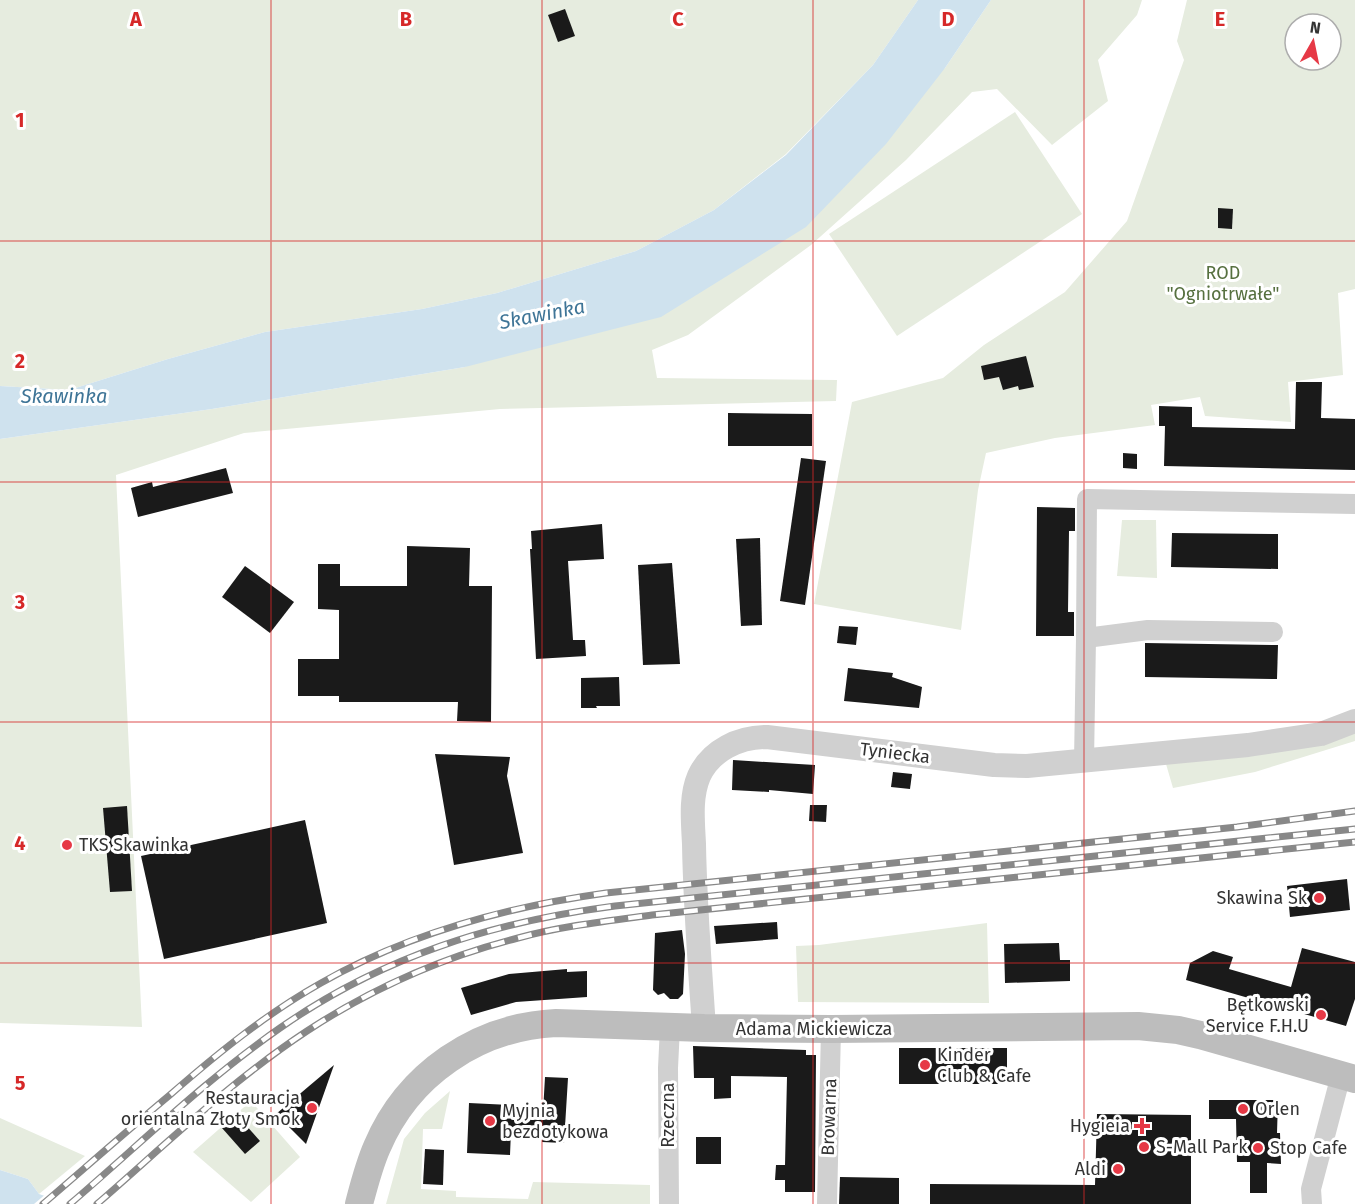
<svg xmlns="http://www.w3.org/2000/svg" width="1355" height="1204" viewBox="0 0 1355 1204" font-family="'Fira Sans',sans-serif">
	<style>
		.green { fill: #e6ecdf; fill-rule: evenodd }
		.water { fill: #cfe2ee }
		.pier { fill: #fff }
		.building { fill: #1a1a1a }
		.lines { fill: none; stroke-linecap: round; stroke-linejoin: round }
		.minor { stroke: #d0d0d0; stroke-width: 20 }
		.tertiary { stroke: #d0d0d0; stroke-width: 24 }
		.secondary { stroke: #bdbdbd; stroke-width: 28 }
		.rail-casing { stroke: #888; stroke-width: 7 }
		.rail { stroke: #fff; stroke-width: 4.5; stroke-dasharray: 14; stroke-linecap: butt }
		.grid { fill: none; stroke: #d62828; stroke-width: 1.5; stroke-opacity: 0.55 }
		.poi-dot { fill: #e63946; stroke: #fff; stroke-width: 2 }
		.labels { text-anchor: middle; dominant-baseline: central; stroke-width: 6; stroke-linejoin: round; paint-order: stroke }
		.park-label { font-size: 18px; fill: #56703f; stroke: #fff }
		.street-label { font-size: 18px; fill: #333; stroke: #fff }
		.poi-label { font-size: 18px; fill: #333; stroke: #fff; text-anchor: start }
		.water-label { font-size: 20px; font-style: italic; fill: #3f7597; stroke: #fff }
		.grid-label { font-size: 20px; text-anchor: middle; font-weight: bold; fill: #d62828; stroke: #fff; stroke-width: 6; stroke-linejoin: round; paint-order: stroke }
	</style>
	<rect width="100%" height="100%" fill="#fff"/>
	<g class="green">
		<polygon points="0,0 918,0 873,65 786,154 714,210 636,251 497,293 422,309 265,332 168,359 69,390 0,386"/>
		<polygon points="991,0 1142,0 1137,15 1098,60 1108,101 1052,145 997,89 972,92 906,160 811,245 688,335 652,350 657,378 837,380 836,401 500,409 244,433 116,475 142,1027 0,1023 0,439 212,409 465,367 945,68"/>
		<path d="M1187,0h168v289l-17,4 5,82 -55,7 3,40 -86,-6 -5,-19 -49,8 4,20 -100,13 -69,15 -8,37 -17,140 -147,-26 38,-202 91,-24 41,-33 81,-53 62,-71 57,-161 -7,-19zM1295,24h36v36h-36z"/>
		<polygon points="1015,112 1082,214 897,336 829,234"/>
		<polygon points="1122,520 1156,520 1157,578 1117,576"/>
		<polygon points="1355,732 1355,741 1255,772 1173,788 1166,764"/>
		<polygon points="987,923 989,1003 798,1002 796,946 819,945"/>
		<polygon points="450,1091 442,1129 423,1129 421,1189 456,1191 456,1197 528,1199 533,1182 650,1185 650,1204 386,1204 404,1139 425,1113"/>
		<polygon points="251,1101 300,1157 251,1202 193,1152"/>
		<polygon points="0,1118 85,1156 39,1194 28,1179 0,1170"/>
	</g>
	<g class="water">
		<polygon points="918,0 991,0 945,68 886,144 806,227 661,317 465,367 212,409 0,439 0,386 69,390 168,359 265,332 422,309 497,293 636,251 714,210 786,155 873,65"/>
		<polygon points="0,1170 28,1179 39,1194 68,1204 0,1204"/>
	</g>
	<polygon class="pier" points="47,1193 69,1201 71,1204 34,1204"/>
	<g class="building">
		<polygon points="565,9 575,36 558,42 548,15"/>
		<polygon points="1218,208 1233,209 1232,229 1218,228"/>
		<polygon points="1026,356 1034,387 1019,390 1018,386 1003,390 999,377 984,380 981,366"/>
		<polygon points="1296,382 1322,382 1321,418 1355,419 1355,470 1164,466 1165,426 1159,426 1159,406 1192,407 1192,427 1295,429"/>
		<polygon points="728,413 812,414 812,446 728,446"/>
		<polygon points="1123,453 1137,454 1137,469 1123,468"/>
		<polygon points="801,458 826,461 805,605 780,601"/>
		<polygon points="226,468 233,493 138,517 131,488 152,482 153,487"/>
		<polygon points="1037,507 1075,508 1075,531 1069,531 1068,612 1074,612 1074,636 1036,636"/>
		<polygon points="602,524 604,559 568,561 573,640 585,640 586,656 536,659 530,549 532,549 531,531"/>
		<polygon points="1172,533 1278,534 1278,569 1171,567"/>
		<polygon points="760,538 762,625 741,626 736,539"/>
		<polygon points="407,546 470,548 469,586 492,586 491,722 457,721 458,702 339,702 339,696 298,696 298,659 339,659 339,610 318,609 318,564 340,564 340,586 407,586"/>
		<polygon points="672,563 680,664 643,665 638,565"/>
		<polygon points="245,566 294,602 270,633 222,597"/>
		<polygon points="839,626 858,627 856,645 837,643"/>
		<polygon points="1145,643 1278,645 1277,679 1145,677"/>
		<polygon points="848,668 893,673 892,677 922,687 919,708 844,701"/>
		<polygon points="619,677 620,706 596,706 597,708 581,708 581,678"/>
		<polygon points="435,754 510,757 507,776 523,853 454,865"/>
		<polygon points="733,760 815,765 813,794 769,790 769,792 732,790"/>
		<polygon points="893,772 912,774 910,789 891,787"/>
		<polygon points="810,805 827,805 826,822 809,821"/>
		<polygon points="127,806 132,891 110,892 103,808"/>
		<polygon points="305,820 327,923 164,959 141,856"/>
		<polygon points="1347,879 1350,910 1290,917 1287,886"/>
		<polygon points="777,922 778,939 716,944 714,926"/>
		<polygon points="682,930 685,954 683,994 678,999 670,999 664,993 658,995 653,990 655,933"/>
		<polygon points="1059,943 1060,960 1070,960 1070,981 1005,983 1004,944"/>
		<polygon points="1302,948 1355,962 1355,999 1346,1026 1186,980 1190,963 1213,951 1233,957 1229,969 1291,987"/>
		<polygon points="567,969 567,972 587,971 587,997 516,1002 471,1015 461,988 509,974"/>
		<polygon points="693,1046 806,1050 806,1055 816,1055 815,1192 785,1192 785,1180 775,1180 776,1165 785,1165 787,1077 731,1076 731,1098 714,1099 714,1078 694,1078"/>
		<rect x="899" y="1048" width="108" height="36"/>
		<polygon points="334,1065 306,1144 276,1114"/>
		<polygon points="545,1077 568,1078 564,1143 542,1142 543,1133 511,1131 510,1155 467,1153 469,1103 512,1105 512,1111 543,1112"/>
		<polygon points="1209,1100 1278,1100 1277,1133 1280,1133 1281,1164 1267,1163 1267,1193 1250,1193 1250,1162 1237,1162 1236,1119 1209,1119"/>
		<polygon points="1097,1114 1191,1115 1191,1204 930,1204 930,1184 1095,1185"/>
		<polygon points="237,1115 260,1141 245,1154 222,1128"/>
		<rect x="696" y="1137" width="25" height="27"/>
		<polygon points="425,1149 444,1150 443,1185 423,1184"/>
		<polygon points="840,1177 899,1178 899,1204 839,1204"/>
	</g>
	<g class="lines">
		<g class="minor">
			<polyline points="1273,632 1148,630 1086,638 1087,499 1355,504"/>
			<polyline points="1084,762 1086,638"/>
			<polyline points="669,1204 668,1068 670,1027"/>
			<polyline points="827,1204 831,1029"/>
			<polyline points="1312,1204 1311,1189 1341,1075"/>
		</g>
		<path class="tertiary" d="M704,1028c-4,-61 -9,-122 -10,-184 -1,-22 -4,-47 5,-68 12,-26 40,-39 68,-39l227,28 33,1 221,-21 73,-11 34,-13"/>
		<path class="secondary" d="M359,1204c5,-19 10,-39 18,-57 31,-73 100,-120 179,-124l148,5 127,1 307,-3 40,4 22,5 155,44"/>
		<defs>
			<g id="rail">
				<path d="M43,1204c43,-37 85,-74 128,-110 47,-41 95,-80 150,-111 88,-50 185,-76 285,-90l631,-66 118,-16"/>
				<path d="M70,1204c69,-59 135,-124 210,-176 102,-71 212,-106 335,-122l740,-77"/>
				<path d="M97,1204c68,-59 134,-123 210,-173 64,-42 136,-74 211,-93 44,-12 89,-17 134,-23l703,-73"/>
			</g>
		</defs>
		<use href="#rail" class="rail-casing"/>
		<use href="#rail" class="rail"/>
	</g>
	<path class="grid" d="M271,0v1204M542,0v1204M813,0v1204M1084,0v1204M0,241h1355M0,482h1355M0,722h1355M0,963h1355"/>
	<g class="poi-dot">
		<circle cx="67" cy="845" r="6"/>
		<circle cx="1319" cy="898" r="6"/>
		<circle cx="1321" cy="1015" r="6"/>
		<circle cx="925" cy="1065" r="6"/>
		<circle cx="312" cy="1108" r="6"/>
		<circle cx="1243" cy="1109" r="6"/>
		<circle cx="490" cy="1121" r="6"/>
		<path d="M1139 1117h6v6h6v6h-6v6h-6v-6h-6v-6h6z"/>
		<circle cx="1144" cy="1147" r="6"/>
		<circle cx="1258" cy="1148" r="6"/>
		<circle cx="1118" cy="1169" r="6"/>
	</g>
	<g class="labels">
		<g class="park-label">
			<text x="1223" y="273">ROD<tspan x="1223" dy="21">"Ogniotrwałe"</tspan></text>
		</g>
		<g class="street-label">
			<text transform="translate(895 753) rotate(7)">Tyniecka</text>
			<text x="814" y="1029">Adama Mickiewicza</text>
			<text transform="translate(668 1115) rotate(-90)">Rzeczna</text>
			<text transform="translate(829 1117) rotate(-88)">Browarna</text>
		</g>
		<g class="poi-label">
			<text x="79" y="845">TKS Skawinka</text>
			<text x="1307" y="898" text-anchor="end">Skawina Sk</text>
			<text x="1309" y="1005" text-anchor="end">Bętkowski<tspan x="1309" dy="21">Service F.H.U</tspan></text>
			<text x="937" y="1055">Kinder<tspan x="937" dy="21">Club &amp; Cafe</tspan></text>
			<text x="300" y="1098" text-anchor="end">Restauracja<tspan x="300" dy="21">orientalna Złoty Smok</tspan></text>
			<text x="1255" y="1109">Orlen</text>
			<text x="502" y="1111">Myjnia<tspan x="502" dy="21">bezdotykowa</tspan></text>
			<text x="1130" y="1126" text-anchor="end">Hygieia</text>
			<text x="1156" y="1147">S-Mall Park</text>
			<text x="1270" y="1148">Stop Cafe</text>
			<text x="1106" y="1169" text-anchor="end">Aldi</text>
		</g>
		<g class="water-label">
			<text transform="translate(542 314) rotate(-11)">Skawinka</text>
			<text x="64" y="396">Skawinka</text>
		</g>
	</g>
	<g class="grid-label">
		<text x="136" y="26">A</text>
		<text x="406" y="26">B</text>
		<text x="678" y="26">C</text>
		<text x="948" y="26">D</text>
		<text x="1220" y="26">E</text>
		<text x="20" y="127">1</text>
		<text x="20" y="368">2</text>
		<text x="20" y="609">3</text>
		<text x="20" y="850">4</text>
		<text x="20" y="1090">5</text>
	</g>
	<g transform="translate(1313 42) rotate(9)"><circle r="28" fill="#ffffff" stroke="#adadad" stroke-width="1.5"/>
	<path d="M0-4.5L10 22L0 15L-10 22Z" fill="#e63946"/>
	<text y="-9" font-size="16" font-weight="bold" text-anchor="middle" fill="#333333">N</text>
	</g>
</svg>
